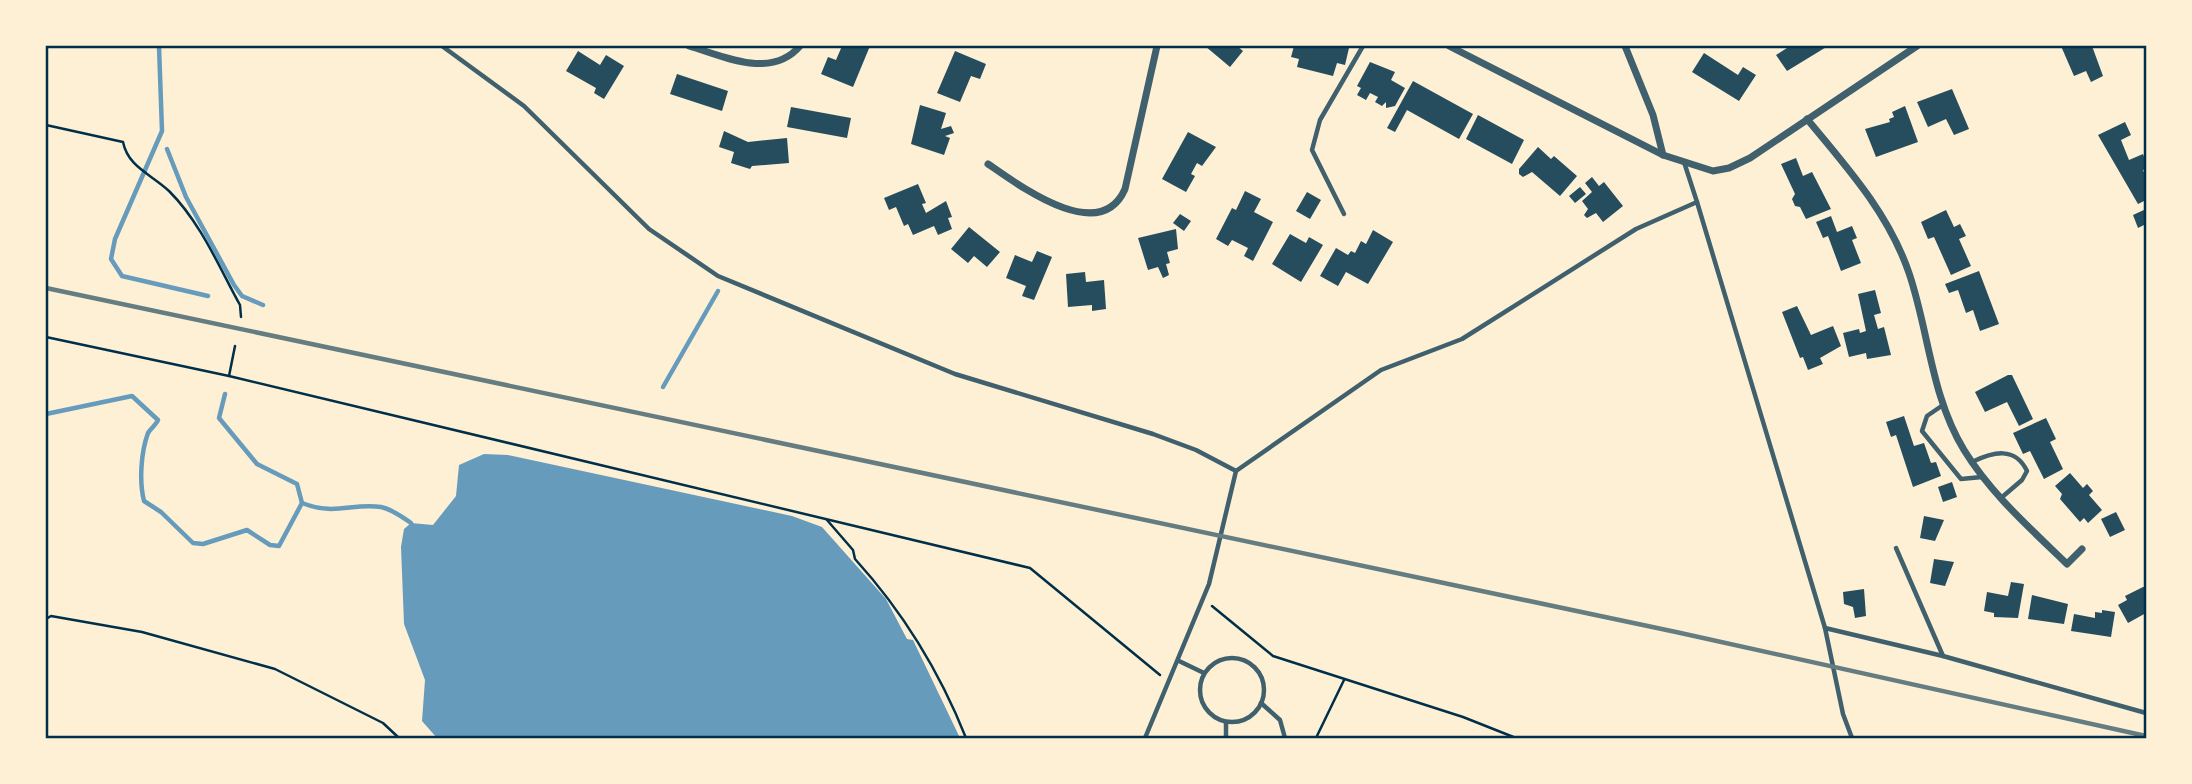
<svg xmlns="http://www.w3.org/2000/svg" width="2192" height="784" viewBox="0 0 2192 784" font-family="'Varela Round',sans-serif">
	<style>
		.water { fill: #669bbc }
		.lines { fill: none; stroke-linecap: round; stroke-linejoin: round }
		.stream { stroke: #669bbc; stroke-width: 4.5 }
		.building { fill: #264d5e }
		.path { stroke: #003049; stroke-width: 2.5 }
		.service { stroke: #3f606c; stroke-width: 4.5 }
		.minor { stroke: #3f606c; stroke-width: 7 }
		.rail { stroke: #657d81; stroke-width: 4.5 }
		.neatline { fill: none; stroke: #003049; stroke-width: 2.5 }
	</style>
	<rect width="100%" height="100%" fill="#fdf0d5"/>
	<polygon class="water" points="484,454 508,455 792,516 822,527 886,599 907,639 913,640 960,738 437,738 422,721 425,680 404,624 401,547 404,529 411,523 433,525 456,496 459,465"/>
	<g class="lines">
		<g class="stream">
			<polyline points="159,46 162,131 115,239 111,259 122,276 208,296"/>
			<polyline points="167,149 186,197 234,285 242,296 263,305"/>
			<polyline points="663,387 718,291"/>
			<polyline points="225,394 219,418 257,464 297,484 302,503"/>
			<path d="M46,414l86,-18 26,24c-2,5 -7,8 -10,13 -7,19 -9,48 -4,68l17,11 32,31 10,1 44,-14 23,15 9,1 23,-43c33,13 49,0 79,4 11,2 21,10 30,16"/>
		</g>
	</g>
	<g class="building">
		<polygon points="842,46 870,46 853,87 821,74 828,57 836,60"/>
		<polygon points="1205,46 1237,46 1243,51 1230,67"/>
		<polygon points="1294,46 1340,46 1349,48 1345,65 1337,63 1333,76 1297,67 1299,59 1291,57"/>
		<polygon points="1785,46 1828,46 1787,71 1776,55 1787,48"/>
		<polygon points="2061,46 2092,46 2103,76 2091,82 2086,71 2074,76"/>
		<polygon points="578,51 600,65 606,55 624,66 604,99 594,93 596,88 566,71"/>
		<polygon points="955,51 986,64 980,79 971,76 960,102 937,93"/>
		<polygon points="1704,53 1738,75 1743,67 1756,75 1739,101 1692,72"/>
		<polygon points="1370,62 1395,72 1391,80 1405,88 1395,106 1386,108 1386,102 1382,106 1375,102 1378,97 1370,93 1366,100 1357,95 1361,88 1357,86"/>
		<polygon points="677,74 728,91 722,111 670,94"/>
		<polygon points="1413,81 1473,114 1459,139 1407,110 1395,132 1387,128"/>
		<polygon points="1952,89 1969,129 1954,135 1946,119 1928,127 1917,102"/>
		<polygon points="920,105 946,113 941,129 951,126 954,133 945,136 950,138 944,155 911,144"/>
		<polygon points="1905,106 1918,142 1876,157 1865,129 1890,122 1889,119 1894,117 1892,112"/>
		<polygon points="791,107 851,118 847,138 787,127"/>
		<polygon points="1478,115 1524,140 1512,164 1466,139"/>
		<polygon points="2125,122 2131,135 2121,140 2129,160 2143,154 2146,162 2146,169 2143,170 2146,177 2146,200 2138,204 2098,135"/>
		<polygon points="724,131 748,142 787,138 789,163 752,166 750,169 731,163 734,152 719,147"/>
		<polygon points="1188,132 1216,147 1202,166 1197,163 1191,174 1195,176 1186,192 1162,179"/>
		<polygon points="1538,147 1551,159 1554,156 1577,176 1560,196 1532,172 1523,177 1519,174 1519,169"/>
		<polygon points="1796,158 1803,176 1812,172 1831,209 1806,219 1800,207 1795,206 1792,199 1795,194 1781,164"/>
		<polygon points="1592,177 1599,186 1604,182 1623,206 1603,222 1596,213 1587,218 1584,215 1588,209 1582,201 1592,192 1585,183"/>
		<polygon points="918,184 926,203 922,204 926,213 946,201 952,217 948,218 952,229 938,235 934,226 913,235 908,224 904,226 896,207 889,210 884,198"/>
		<polygon points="1580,187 1586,194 1575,203 1569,196"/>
		<polygon points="1245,191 1261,199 1254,212 1273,222 1253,261 1244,256 1248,248 1232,240 1228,246 1216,239 1232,208 1236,210"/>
		<polygon points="1307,192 1321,200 1310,219 1296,211"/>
		<polygon points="2146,209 2146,224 2138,228 2133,215"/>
		<polygon points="1946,210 1954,227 1960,224 1966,236 1959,239 1971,266 1951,275 1934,237 1928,239 1921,222"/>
		<polygon points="1180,214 1191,221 1184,231 1173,223"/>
		<polygon points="1831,216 1837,232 1852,226 1857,238 1852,240 1861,263 1841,271 1828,236 1823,238 1816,222"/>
		<polygon points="969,227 1000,252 987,267 974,256 968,263 951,249"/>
		<polygon points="1176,229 1178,249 1167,252 1170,263 1166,264 1169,275 1163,278 1158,267 1148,270 1138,238"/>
		<polygon points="1373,230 1393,242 1368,284 1346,272 1338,286 1320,276 1336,248 1348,255 1351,251 1355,253 1361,241 1366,244"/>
		<polygon points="1290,234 1306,243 1309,237 1323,245 1301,282 1272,264"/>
		<polygon points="1037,251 1052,257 1034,300 1022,296 1026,286 1006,278 1015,255 1032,262"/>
		<polygon points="1979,271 1999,324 1980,331 1973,310 1966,313 1958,290 1949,293 1945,284"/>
		<polygon points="1085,272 1086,282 1104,280 1106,309 1092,311 1092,305 1068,307 1066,274"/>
		<polygon points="1875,290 1881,313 1874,315 1878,329 1884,327 1891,355 1867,359 1866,353 1849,357 1843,333 1859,329 1860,333 1866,331 1858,294"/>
		<polygon points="1797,306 1811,335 1833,326 1841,346 1820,358 1823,364 1808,370 1803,357 1800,358 1782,312"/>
		<polygon points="2008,375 2012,375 2033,419 2019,426 2007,402 1985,412 1975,392"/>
		<polygon points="1904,416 1914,446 1924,443 1931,463 1936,462 1941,476 1913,487 1896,435 1891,437 1886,422"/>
		<polygon points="2046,418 2056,439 2050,442 2063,469 2044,479 2030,451 2023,454 2013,433"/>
		<polygon points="2070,473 2083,488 2087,484 2093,491 2089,495 2102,510 2088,523 2084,518 2080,522 2060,499 2062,494 2055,486"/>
		<polygon points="1952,482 1957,497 1943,502 1938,487"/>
		<polygon points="2116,512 2125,530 2110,537 2101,519"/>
		<polygon points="1924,516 1944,520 1935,541 1920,538"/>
		<polygon points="1934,559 1954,562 1945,586 1930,583"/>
		<polygon points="2011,582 2024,584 2018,618 1994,617 1994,613 1984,611 1987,592 2008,596"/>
		<polygon points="2143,587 2146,587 2146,613 2128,623 2118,605 2127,600 2125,596"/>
		<polygon points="1864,589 1866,616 1855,618 1853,607 1844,604 1843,592"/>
		<polygon points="2032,595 2068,604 2064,624 2028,619"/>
		<polygon points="2102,610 2115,612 2111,637 2071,631 2074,614 2095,618 2095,612 2102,613"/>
	</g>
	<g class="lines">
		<g class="path">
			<path d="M46,125l77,17c5,25 28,32 46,49 32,32 50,76 71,114l1,12"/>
			<polyline points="46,337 229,376 1030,568 1160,675"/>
			<polyline points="229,376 235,346"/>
			<path d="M827,520l26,30 2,9c49,54 84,111 111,179"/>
			<polyline points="1212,606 1273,656 1463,717 1516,738"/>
			<polyline points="46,619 51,616 142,632 275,669 383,723 399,738"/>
			<polyline points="1316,738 1344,680"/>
		</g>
		<g class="service">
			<polyline points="442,46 524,106 649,229 718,276 955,374 1153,434 1196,450 1236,471"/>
			<polyline points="1697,202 1825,628 1843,714 1852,738"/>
			<polyline points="1344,214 1312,150 1320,120 1363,46"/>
			<polyline points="1943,405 1927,416 1922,431 1961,479 1982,477"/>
			<path d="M1972,462c21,-10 43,-16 55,9l-5,9 -21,18"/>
			<polyline points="1896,548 1943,656"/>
			<polyline points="1825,628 1943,656 2146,713"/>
			<circle cx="1232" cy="690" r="32"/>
			<polyline points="1179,661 1204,673"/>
			<polyline points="1261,703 1280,720 1285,738"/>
			<polyline points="1145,738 1209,584 1236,471 1381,370 1462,339 1636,229 1697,202 1684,162"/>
			<polyline points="1226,738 1226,722"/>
		</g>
		<g class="minor">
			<path d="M689,46c34,10 82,34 111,0"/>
			<polyline points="1449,46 1663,155 1713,171 1729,168 1750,158 1917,46"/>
			<polyline points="1625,46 1653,115 1663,155"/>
			<path d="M1807,119c40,48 82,95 102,154 20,59 22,123 55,177 27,44 66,78 103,114l15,-15"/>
			<path d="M988,164c32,22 112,82 137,25l32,-143"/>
		</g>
		<polyline class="rail" points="46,288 1676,632 2146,736"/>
	</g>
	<rect width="2192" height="784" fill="none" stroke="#fdf0d5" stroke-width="94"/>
	<rect x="47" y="47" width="2098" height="690" class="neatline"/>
</svg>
